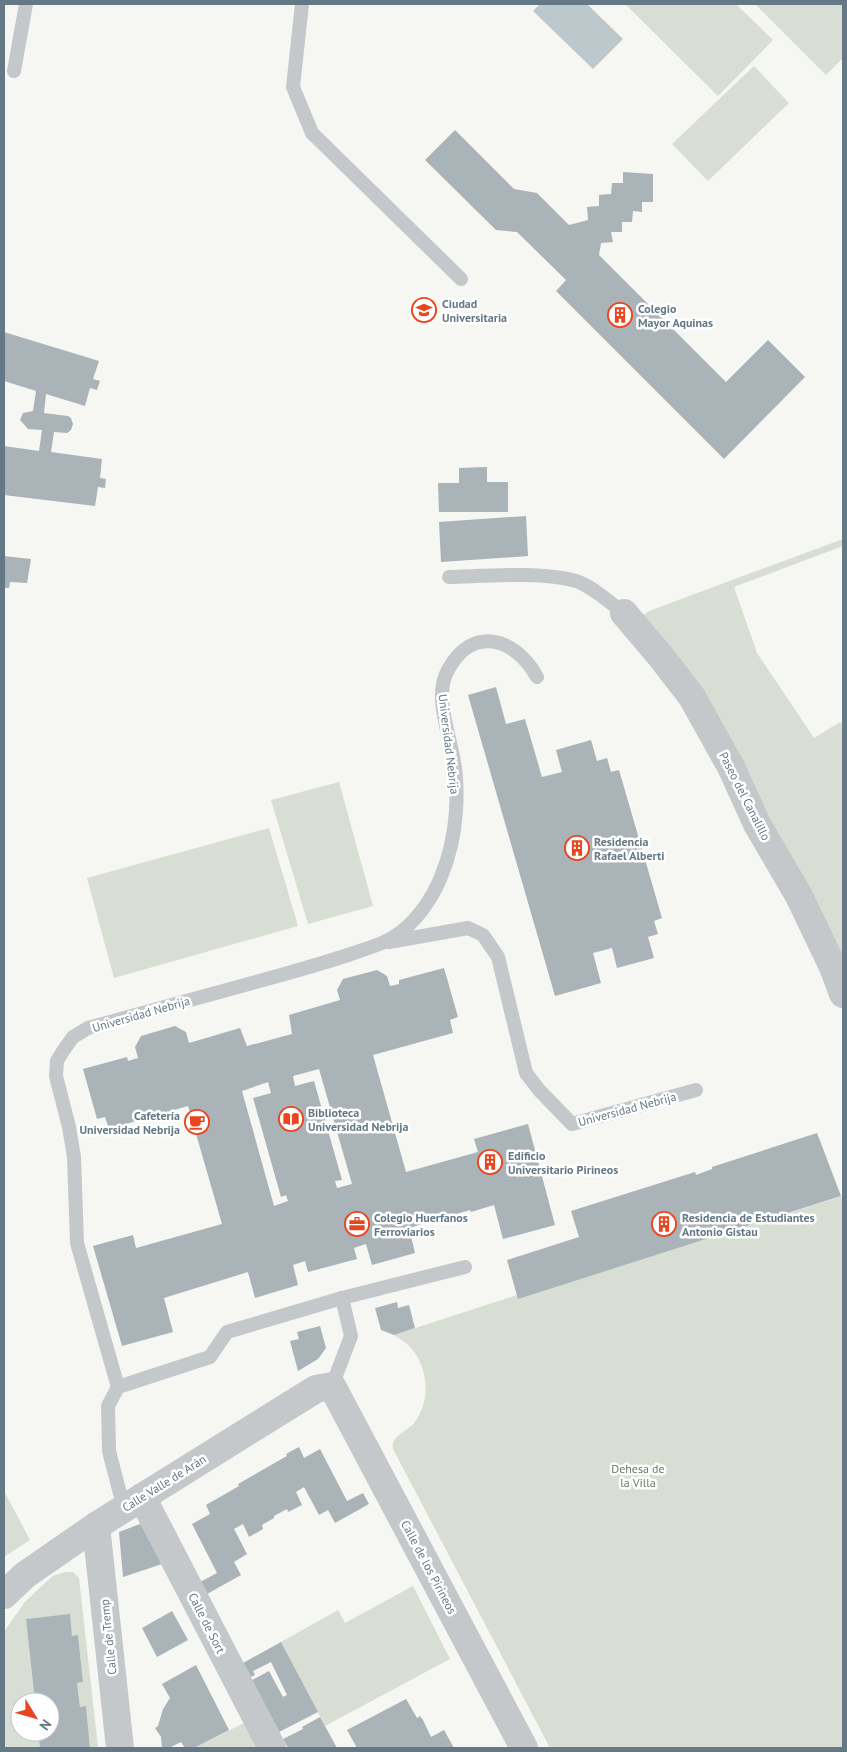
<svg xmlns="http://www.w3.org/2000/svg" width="847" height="1752" viewBox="0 0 847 1752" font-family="'PT Sans',sans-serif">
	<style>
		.green { fill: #d8ded4 }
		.water { fill: #bcc8cc }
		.building { fill: #aab3b8; fill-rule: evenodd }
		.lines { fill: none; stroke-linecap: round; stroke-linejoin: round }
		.lane { stroke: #c4c8cb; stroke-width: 14 }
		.street { stroke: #c4c8cb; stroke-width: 28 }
		.labels { text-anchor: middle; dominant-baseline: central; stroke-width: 5; stroke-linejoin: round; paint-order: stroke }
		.poi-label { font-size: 12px; font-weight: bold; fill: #647885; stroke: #fff; text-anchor: start }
		.street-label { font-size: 12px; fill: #647885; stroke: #fff }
		.park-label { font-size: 12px; fill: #697c63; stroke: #fff }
	</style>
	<rect width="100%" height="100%" fill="#f6f6f3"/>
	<g class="green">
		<polygon points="625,4 736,4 773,40 718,96"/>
		<polygon points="755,4 843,4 843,58 826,75"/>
		<polygon points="754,66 789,103 708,181 672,144"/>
		<polygon points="843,539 843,546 734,587 757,653 814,738 840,722 843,726 843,961 639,618 649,611"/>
		<polygon points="339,782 373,906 308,924 271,800"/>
		<polygon points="269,828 298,926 114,978 87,878"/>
		<path d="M843,1196v552h-293l-157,-299c-3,-12 13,-17 21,-26 17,-21 15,-56 -4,-76 -4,-5 -11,-8 -16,-12l123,-40 1,3z"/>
		<polygon points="4,1491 30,1540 4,1557"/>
		<polygon points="65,1572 73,1572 79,1578 98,1748 90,1748 86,1706 80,1707 77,1683 83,1682 78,1636 72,1636 69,1615 26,1619 35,1702 20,1702 20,1732 38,1732 40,1748 4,1748 4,1632 24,1603 45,1583 53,1576"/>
		<polygon points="413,1586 450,1659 325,1726 281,1642 338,1610 345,1623"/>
		<polygon points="244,1723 258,1748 194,1748"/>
	</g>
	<polygon class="water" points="540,4 587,4 623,39 593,69 533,11"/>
	<g class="building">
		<polygon points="455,130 514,189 537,193 569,225 588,220 587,207 599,206 599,195 611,194 612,183 623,183 623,172 653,174 653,202 642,202 642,212 633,211 632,222 622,222 622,232 611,232 613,242 601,243 599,255 726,382 768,340 805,377 724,459 556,291 566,280 517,232 496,230 425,160"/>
		<polygon points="4,332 99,361 93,379 100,381 97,390 90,388 85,406 46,394 44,413 68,416 71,418 73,424 71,430 67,433 54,432 51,452 102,459 100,478 106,479 105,488 98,487 95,506 4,495 4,446 39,451 42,430 28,429 20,420 23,413 33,411 36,391 4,381"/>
		<polygon points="487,467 487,482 508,482 508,512 439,512 438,483 459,483 459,468"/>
		<polygon points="526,516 528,556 441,562 439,522"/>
		<polygon points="4,556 31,559 27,583 10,582 9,588 4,588"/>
		<polygon points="496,687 506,724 525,719 542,777 562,772 556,750 591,740 597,761 607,758 611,772 619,770 662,918 654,921 658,934 648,937 654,958 617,968 612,948 593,953 601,983 555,996 468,695"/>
		<path d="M444,968l14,49 -8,3 3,13 -80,22 33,117 72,-20 -4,-13 54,-15 27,101 -52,14 -9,-34 -23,7 -1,-2 -61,18 6,25 -43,12 -6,-21 -12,4 3,11 -49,13 -3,-11 -12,4 5,20 -43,13 -7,-26 -84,26 9,34 -51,14 -29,-100 40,-11 3,13 86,-24 -34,-118 -79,23 -4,-12 -8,2 -14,-50 44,-12 1,4 10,-3 -3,-11 6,-11 34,-10 11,6 3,11 51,-15 7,18 45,-12 -3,-19 51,-15 -3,-10 6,-11 34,-9 10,6 3,10 9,-2v-4zM319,1069l33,115 -15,4 -2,-7 7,-1 -28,-99 -19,5 -2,-10zM268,1082l3,11 -18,5 28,99 5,-2 2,6 -14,5 -32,-115z"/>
		<polygon points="817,1133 841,1196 518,1299 507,1260 579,1237 571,1211 695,1172 696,1175 712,1169 712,1167"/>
		<polygon points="397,1302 398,1308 409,1305 415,1328 394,1335 381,1330 375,1308"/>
		<polygon points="320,1326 326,1348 318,1359 298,1371 290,1341 299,1339 297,1332"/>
		<polygon points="299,1447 304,1458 320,1449 347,1501 363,1493 369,1504 335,1523 328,1510 319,1515 304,1487 296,1492 302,1505 288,1512 287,1509 274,1516 274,1518 262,1525 263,1529 249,1537 243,1524 234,1529 247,1554 234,1562 241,1575 207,1594 200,1582 217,1573 192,1524 210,1514 206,1505 239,1486 238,1484 287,1456 286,1454"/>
		<polygon points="140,1524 142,1525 162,1564 123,1577 119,1532"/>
		<polygon points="172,1611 188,1640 157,1657 142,1628"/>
		<polygon points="70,1614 72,1636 78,1635 83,1682 77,1683 80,1707 86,1706 90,1748 40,1748 38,1732 50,1732 50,1702 35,1702 26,1619"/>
		<polygon points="281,1642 318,1712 279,1732 252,1680 269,1671 283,1697 287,1695 271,1662 253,1671 255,1675 251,1677 243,1663"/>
		<polygon points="196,1665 229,1730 194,1748 185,1748 181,1742 169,1748 162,1748 161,1737 155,1728 158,1726 163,1709 170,1698 162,1684"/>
		<polygon points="406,1699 417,1718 420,1716 423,1720 431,1737 444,1730 454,1748 357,1748 347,1730"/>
		<polygon points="320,1717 337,1748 288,1748 283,1739 303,1729 302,1727"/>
	</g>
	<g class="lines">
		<g class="lane">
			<polyline points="302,4 293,87 312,133 461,279"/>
			<polyline points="14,71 26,4"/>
			<path d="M449,577c37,-1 93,-6 127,4 16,5 34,22 48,32"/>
			<polyline points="389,942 468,928 483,935 498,957 526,1073 539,1090 572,1124 696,1090"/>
			<polyline points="332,1386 351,1336 342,1298"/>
			<path d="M118,1387l-41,-144 -3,-86 -5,-30 -13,-51 1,-15 6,-10 10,-14 15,-9c65,-18 129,-35 193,-53 25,-7 49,-14 73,-22 17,-6 33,-10 47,-21 36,-29 52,-77 55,-121 1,-16 1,-33 -2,-49 -4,-28 -21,-66 -6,-92 24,-45 67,-33 89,7"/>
			<polyline points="124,1509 109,1451 108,1406 118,1387 210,1357 227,1332 342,1298 465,1267"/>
		</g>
		<g class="street">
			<polyline points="624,613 662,658 692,697 731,767 757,824 799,896 833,967 843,994"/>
			<polyline points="142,1497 272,1748"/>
			<polyline points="96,1526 120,1748"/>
			<polyline points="4,1595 25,1575 96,1526 316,1389 332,1386 524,1748"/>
		</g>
	</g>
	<defs>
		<symbol id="university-ring" viewBox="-11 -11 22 22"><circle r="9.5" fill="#fff" stroke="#e94620" stroke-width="1.5"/><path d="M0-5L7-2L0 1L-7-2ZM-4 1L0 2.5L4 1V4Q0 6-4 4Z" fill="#e94620"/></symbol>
		<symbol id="building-ring" viewBox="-11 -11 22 22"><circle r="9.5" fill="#fff" stroke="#e94620" stroke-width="1.5"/><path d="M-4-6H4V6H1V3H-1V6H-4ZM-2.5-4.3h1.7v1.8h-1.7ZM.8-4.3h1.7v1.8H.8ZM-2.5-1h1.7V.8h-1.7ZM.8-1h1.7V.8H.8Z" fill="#e94620"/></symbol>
		<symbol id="library-ring" viewBox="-11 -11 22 22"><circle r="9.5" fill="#fff" stroke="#e94620" stroke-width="1.5"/><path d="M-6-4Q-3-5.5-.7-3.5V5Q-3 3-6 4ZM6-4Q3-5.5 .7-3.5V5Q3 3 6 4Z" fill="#e94620"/></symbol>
		<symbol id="cafe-ring" viewBox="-11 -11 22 22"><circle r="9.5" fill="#fff" stroke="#e94620" stroke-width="1.5"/><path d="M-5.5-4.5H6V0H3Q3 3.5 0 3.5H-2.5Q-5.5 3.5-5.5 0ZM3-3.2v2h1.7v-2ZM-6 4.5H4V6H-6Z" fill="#e94620"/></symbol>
		<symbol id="office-ring" viewBox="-11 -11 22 22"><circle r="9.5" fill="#fff" stroke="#e94620" stroke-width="1.5"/><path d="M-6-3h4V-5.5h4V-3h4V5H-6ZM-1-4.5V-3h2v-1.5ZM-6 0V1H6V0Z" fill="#e94620"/></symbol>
	</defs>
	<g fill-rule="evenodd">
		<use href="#university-ring" x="410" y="296" width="28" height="28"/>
		<use href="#building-ring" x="606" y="301" width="28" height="28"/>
		<use href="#building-ring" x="563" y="834" width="28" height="28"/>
		<use href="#library-ring" x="277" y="1105" width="28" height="28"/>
		<use href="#cafe-ring" x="183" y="1108" width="28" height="28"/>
		<use href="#building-ring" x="476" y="1148" width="28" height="28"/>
		<use href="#office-ring" x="343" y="1210" width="28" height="28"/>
		<use href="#building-ring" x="650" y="1210" width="28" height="28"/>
	</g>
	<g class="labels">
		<g class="poi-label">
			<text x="442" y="303">Ciudad<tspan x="442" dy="14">Universitaria</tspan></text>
			<text x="638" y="308">Colegio<tspan x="638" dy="14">Mayor Aquinas</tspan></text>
			<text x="594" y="841">Residencia<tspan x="594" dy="14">Rafael Alberti</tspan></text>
			<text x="308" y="1112">Biblioteca<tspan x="308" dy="14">Universidad Nebrija</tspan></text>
			<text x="180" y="1115" text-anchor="end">Cafetería<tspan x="180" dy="14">Universidad Nebrija</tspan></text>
			<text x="508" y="1155">Edificio<tspan x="508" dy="14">Universitario Pirineos</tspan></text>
			<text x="374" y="1217">Colegio Huerfanos<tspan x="374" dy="14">Ferroviarios</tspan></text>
			<text x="682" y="1217">Residencia de Estudiantes<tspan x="682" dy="14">Antonio Gistau</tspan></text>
		</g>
		<g class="street-label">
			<text transform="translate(449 744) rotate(83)">Universidad Nebrija</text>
			<text transform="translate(745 796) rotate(63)">Paseo del Canalillo</text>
			<text transform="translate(141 1014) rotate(-16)">Universidad Nebrija</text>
			<text transform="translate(627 1109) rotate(-15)">Universidad Nebrija</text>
			<text transform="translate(164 1483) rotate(-32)">Calle Valle de Arán</text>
			<text transform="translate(429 1567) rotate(62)">Calle de los Pirineos</text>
			<text transform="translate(207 1623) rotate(63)">Calle de Sort</text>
			<text transform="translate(108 1637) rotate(-96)">Calle de Tremp</text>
		</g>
		<g class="park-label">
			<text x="638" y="1468">Dehesa de<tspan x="638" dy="14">la Villa</tspan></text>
		</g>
	</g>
	<rect width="847" height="1752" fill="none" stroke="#647885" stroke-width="10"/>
	<g transform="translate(35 1717) rotate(127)"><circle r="24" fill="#ffffff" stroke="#c1c9ce"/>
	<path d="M0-4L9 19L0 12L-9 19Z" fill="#e94620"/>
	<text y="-8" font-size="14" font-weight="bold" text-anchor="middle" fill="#647885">N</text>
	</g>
</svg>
